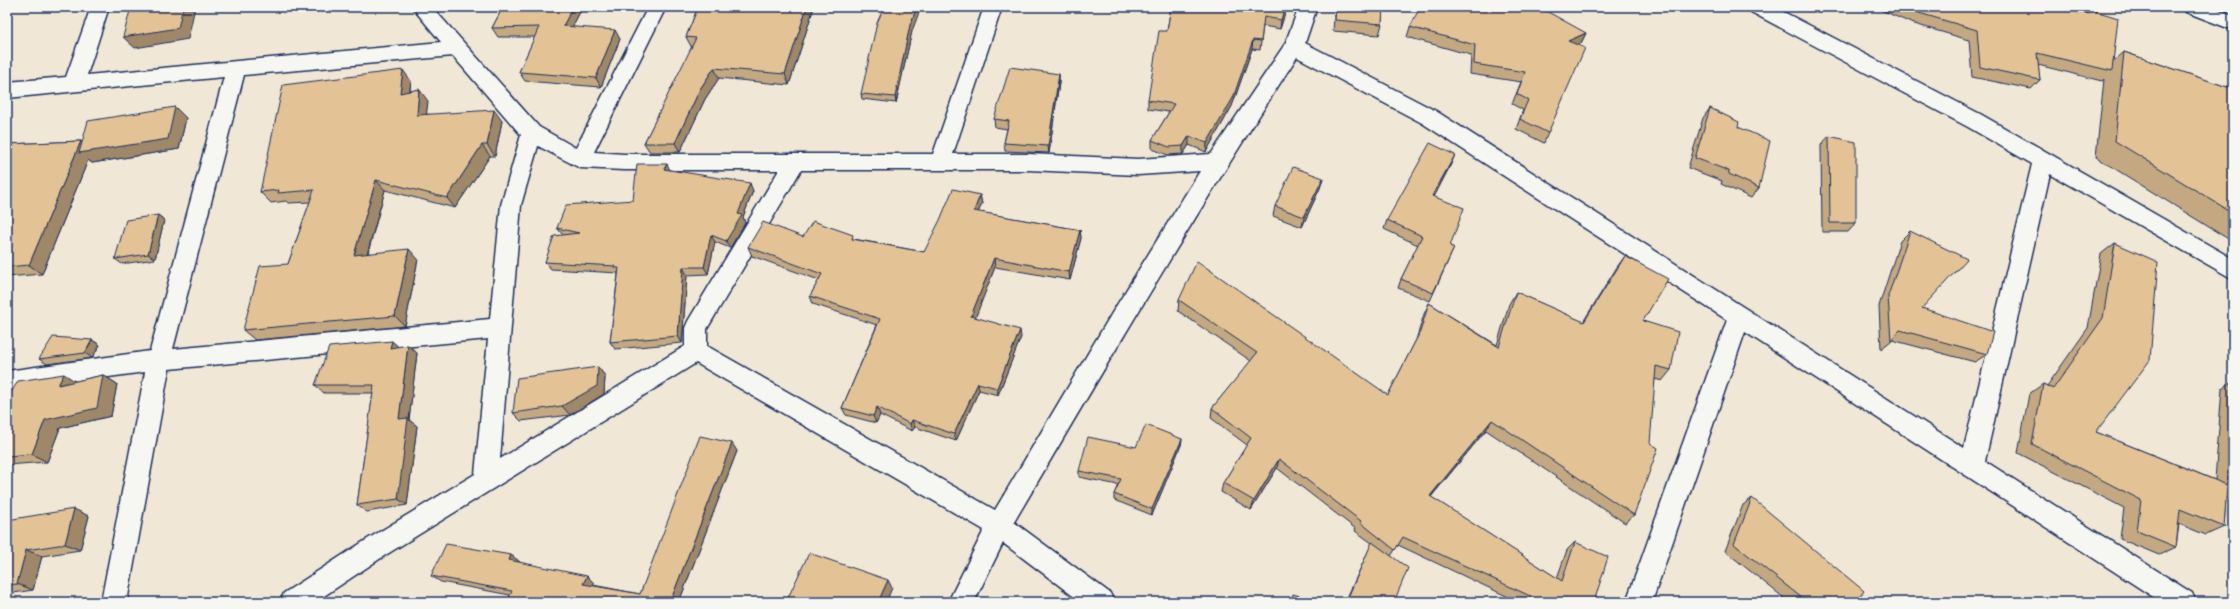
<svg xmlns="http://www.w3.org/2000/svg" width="2240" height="609" viewBox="0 0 2240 609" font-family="'Gochi Hand',sans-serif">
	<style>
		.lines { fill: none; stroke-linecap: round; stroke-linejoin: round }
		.minor-casing { stroke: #1b2f5e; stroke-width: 3 }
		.minor { fill: #f6f6f2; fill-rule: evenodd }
		.wall { fill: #c3a881; stroke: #1b2f5e }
		.shaded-wall { fill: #9f8869; stroke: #1b2f5e }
		.building { fill: #e3c396; stroke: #1b2f5e }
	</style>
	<rect width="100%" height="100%" fill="#f0e7d6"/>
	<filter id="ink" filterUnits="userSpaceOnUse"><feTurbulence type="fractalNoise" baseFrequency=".025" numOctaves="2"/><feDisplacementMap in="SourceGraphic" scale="8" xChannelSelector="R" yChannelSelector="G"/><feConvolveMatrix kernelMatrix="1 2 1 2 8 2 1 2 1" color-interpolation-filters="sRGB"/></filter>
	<g filter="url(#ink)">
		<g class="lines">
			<defs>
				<g id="minor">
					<path d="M91,7h18l-22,68 354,-33 -29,-35h20l107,120 37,21 72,-141h18l-72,145 30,2h309l51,-147h18l-49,147h75l110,5 73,-5 74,-110 14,-37h18l-12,36 131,68 528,337 68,-284 -64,-37 -217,-115 -2,-5h25l208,108 251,144v20l-183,-105 -65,287 207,132 4,9h-35l-416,-270 -93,270h-26l101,-282 -305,-197 -125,-66c-99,152 -191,308 -283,465l96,71 4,9h-33l-78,-59 -29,59h-26l36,-72 -288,-167 -312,193 -69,46h-35l4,-9 82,-53 109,-66 13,-135 -319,30 -42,233h-26l44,-230 -138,19v-20l143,-20 74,-274 -217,21v-16l59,-5zM453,56l68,79 -20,70 -11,114 -317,30 71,-274zM538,146l42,22 44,2h155l-91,151 -3,7v18l-185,113 21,-254zM801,170h227l110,5 62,-4 -88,142 -117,197 -288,-164v-17z"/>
					<polygon points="2184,7 2212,7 2233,15 2233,30 2186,12"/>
				</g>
			</defs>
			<use href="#minor" class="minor-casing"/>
			<use href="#minor" class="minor"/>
		</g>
		<g class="wall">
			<polygon points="503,7 579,7 581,10 572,27 620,39 601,87 525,81 519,72 535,37 498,37 492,28"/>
			<polygon points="698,7 814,7 789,85 719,78 705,99 680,152 650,152 644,143 692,48 686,37"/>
			<polygon points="1171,7 1287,7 1280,29 1263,26 1260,50 1252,49 1232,106 1206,152 1189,145 1183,154 1168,155 1152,149 1152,140 1169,112 1148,109 1148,100 1167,31"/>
			<polygon points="1335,7 1383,7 1382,24 1379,35 1333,31"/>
			<polygon points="1874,7 2064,7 2086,13 2089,9 2113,62 2124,52 2233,89 2233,242 2096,157 2104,79 2102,81 2038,65 2040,80 2031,89 1972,77 1969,40 1911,23"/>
			<polygon points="1410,27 1586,33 1581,43 1577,45 1548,133 1544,143 1516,129 1523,110 1512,104 1521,82 1470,74 1471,55 1407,37"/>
			<polygon points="912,31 896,103 862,99 861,94"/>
			<polygon points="1059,74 1059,83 1049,153 1005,151 1004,143 1007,129 995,127 994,119"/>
			<polygon points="411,81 410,91 428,101 426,114 502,121 495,156 490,156 455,208 385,190 368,253 418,259 405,326 255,340 243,330 288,264 310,202 289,203 286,201 271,203 260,192"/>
			<polygon points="1710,108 1738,127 1759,188 1751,198 1721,184 1722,181 1688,168 1703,118"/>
			<polygon points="186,118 179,149 92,163 88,160 42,274 7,277 7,144 81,141 82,142"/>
			<polygon points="1829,136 1856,223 1848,232 1822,232 1821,145"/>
			<polygon points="1451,164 1434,197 1450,246 1454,248 1430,301 1398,288 1401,279 1418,245 1384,229 1387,220"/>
			<polygon points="670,170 753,191 743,217 745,223 730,248 715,242 708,274 687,275 682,343 615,349 610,342 618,274 618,273 551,269 545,262 563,235 557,228 633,200"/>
			<polygon points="1323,178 1320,188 1302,227 1273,216 1275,206"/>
			<polygon points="980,195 982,204 978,212 1080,230 1081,238 1070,280 995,267 975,317 1021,337 998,395 979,390 956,441 915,427 912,431 880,415 876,423 846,415 842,408 877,325 813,304 810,296 819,280 752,256 748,247 803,237 854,239 924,252"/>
			<polygon points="158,215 164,220 155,259 122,264 115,259"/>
			<polygon points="1910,231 1922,308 1987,354 1975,362 1892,340 1881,349 1879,306 1900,241"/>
			<polygon points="2115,243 2096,432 2215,480 2222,388 2233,382 2233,502 2226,498 2224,527 2206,535 2179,524 2176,547 2159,555 2120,539 2124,508 2018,453 2029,394 2043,384 2047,386 2088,328 2101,254"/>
			<polygon points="1625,256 1643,321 1671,370 1662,381 1655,379 1634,515 1625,523 1486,430 1431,497 1557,578 1567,550 1575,542 1594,602 1519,602 1398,545 1391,556 1394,602 1345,602 1372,543 1355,531 1356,529 1277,468 1251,510 1221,492 1223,483 1247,445 1211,418 1212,408 1251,361 1178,311 1179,300 1388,395 1416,340 1424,314 1429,303 1497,345 1509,304 1516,292 1583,322 1617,267"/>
			<polygon points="92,340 100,345 92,358 47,364 39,359"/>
			<polygon points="392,341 398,347 408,345 417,353 409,420 417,426 407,505 367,512 357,505 373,393 324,393 315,385"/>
			<polygon points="598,367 605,376 604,394 570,415 521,421 513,413"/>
			<polygon points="103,375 117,384 111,416 60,428 47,462 7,465 7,399 76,381"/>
			<polygon points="1182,439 1181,445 1152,515 1114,500 1114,494 1118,485 1079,477 1079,471 1136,447"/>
			<polygon points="737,451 679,602 511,602 508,600 510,595 441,582 431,576 511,555 520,562 520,563 594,583 593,585 640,594"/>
			<polygon points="1752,498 1855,602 1789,602 1725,551 1743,505"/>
			<polygon points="89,516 80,550 42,556 33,590 7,594 7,520"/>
		</g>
		<g class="shaded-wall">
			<polygon points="183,7 195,7 188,39 135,48 123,37"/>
			<polygon points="573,7 579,7 581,10 568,35 563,26"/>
			<polygon points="807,7 814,7 789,85 785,74"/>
			<polygon points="917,7 921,7 912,31 896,103 895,97 910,25"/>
			<polygon points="1285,7 1287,7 1280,29 1281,20"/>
			<polygon points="615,30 620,39 601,87 596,78"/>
			<polygon points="1586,33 1581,43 1563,51 1568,41"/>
			<polygon points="1253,40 1252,49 1232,106 1206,152 1207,143"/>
			<polygon points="714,68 719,78 705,99 680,152 675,143 700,89"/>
			<polygon points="403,70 411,81 408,104 400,93"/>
			<polygon points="1059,74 1059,83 1049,153 1048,146"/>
			<polygon points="419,89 428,101 425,126 417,115"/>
			<polygon points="175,107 186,118 179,149 92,163 88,160 42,274 29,265 81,141 92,151"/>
			<polygon points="494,110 502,121 495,156 487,145"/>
			<polygon points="1189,136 1189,145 1183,154 1183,146"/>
			<polygon points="482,145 490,156 455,208 447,198"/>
			<polygon points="1455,155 1451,164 1429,206 1432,196"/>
			<polygon points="667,164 671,172 664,169"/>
			<polygon points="1323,178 1320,188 1302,227 1304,217"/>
			<polygon points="376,180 385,190 364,265 354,255"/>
			<polygon points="750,183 753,191 743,217 745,223 730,248 726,241"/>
			<polygon points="980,195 982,204 975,219 974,211"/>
			<polygon points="158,215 164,220 155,259 148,254"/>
			<polygon points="1080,230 1081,238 1070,280 1069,272"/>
			<polygon points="711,235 715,242 708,274 704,267"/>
			<polygon points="409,249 418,259 405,326 395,316"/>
			<polygon points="994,258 995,267 973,324 971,316"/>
			<polygon points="683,267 687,275 682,343 678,336"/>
			<polygon points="1020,330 1021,337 998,395 997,388"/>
			<polygon points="92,340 100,345 92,358 85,353"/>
			<polygon points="392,341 401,349 390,348"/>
			<polygon points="408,345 417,353 409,420 417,426 407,505 398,499 399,419"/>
			<polygon points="598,367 605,376 604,394 570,415 562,406"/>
			<polygon points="64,374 78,383 58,385"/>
			<polygon points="103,375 117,384 111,416 60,428 47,462 32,454 45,420"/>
			<polygon points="978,383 979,390 956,441 954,434"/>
			<polygon points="877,407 880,415 876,423 873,416"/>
			<polygon points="912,420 915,427 912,431 910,424"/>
			<polygon points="1492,420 1486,430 1424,505 1430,496"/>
			<polygon points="1182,439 1181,445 1152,515 1152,509"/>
			<polygon points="732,443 737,451 679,602 670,602"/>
			<polygon points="1279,459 1277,468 1251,510 1254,501"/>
			<polygon points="74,509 89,516 80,550 65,544"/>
			<polygon points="26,550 42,556 33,590 17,584"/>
			<polygon points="511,555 520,562 518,567 509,560"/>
			<polygon points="587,576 594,583 591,590 583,584"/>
			<polygon points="888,580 892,588 886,602 878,602"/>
		</g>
		<g class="building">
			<polygon points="131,7 183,7 178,28 123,37"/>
			<polygon points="503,7 573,7 563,26 615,30 596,78 519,72 539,27 492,28"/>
			<polygon points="698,7 807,7 785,74 714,68 700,89 675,143 644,143 696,38 686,37"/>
			<polygon points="884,7 917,7 910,25 895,97 861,94 877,23"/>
			<polygon points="1171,7 1285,7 1281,20 1264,17 1261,41 1253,40 1233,98 1207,143 1189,136 1183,146 1169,147 1152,140 1174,104 1148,100 1159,31 1167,31"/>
			<polygon points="1336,7 1383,7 1382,24 1335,20"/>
			<polygon points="1420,7 1539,7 1586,33 1568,41 1585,48 1548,133 1520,119 1528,100 1517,94 1525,72 1474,64 1475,45 1410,27"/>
			<polygon points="1905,7 2064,7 2089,14 2089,9 2118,18 2112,71 2037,53 2040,80 1980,67 1977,30 1919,13"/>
			<polygon points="2124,52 2233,89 2233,213 2115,141"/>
			<polygon points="1010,67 1059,74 1048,146 1004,143 1009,121 994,119"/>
			<polygon points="403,70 400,93 419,89 417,115 494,110 487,145 482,145 447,198 376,180 354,255 409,249 395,316 243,330 260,266 288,264 314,190 278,193 279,190 260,192 283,85"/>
			<polygon points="175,107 168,139 79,153 88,121"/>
			<polygon points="1710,108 1739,122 1738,127 1770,141 1759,188 1729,174 1729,171 1695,158"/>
			<polygon points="1829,136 1856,142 1856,223 1830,223"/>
			<polygon points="81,141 29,265 7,267 7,144"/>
			<polygon points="1430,143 1455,155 1432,196 1464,208 1450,246 1454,248 1433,293 1401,279 1422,236 1387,220"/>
			<polygon points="637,164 667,164 664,169 750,183 738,214 742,215 726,241 711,235 704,267 683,267 678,336 610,342 619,268 614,268 615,266 545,262 554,236 579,233 557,228 566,205 633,200"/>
			<polygon points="1293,167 1323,178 1304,217 1275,206"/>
			<polygon points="953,189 980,195 974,211 1080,230 1069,272 994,258 971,316 1020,330 997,388 978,383 954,434 912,420 910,424 877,407 873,416 842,408 880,319 810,296 822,274 748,247 763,222 803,237 813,221 853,235 852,239 924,252 940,220"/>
			<polygon points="158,215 148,254 115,259 126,220"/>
			<polygon points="1910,231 1967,259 1922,308 1993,332 1987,354 1900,330 1891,340 1888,296"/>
			<polygon points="2115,243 2158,262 2150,360 2096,432 2227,485 2224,527 2180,509 2176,547 2137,531 2141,500 2032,444 2043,384 2053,389 2103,318"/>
			<polygon points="1625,256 1668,279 1643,321 1678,332 1671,370 1656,366 1650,443 1658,448 1634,515 1492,420 1430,496 1562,581 1575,542 1608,557 1594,602 1543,602 1403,537 1395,550 1360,522 1361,521 1279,459 1254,501 1223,483 1251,438 1212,408 1257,353 1179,300 1197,261 1388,395 1420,332 1429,303 1499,347 1516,292 1584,322"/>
			<polygon points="53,337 92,340 85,353 39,359"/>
			<polygon points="392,341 390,348 408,345 399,419 408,418 398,499 357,505 374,385 315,385 329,347"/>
			<polygon points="598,367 597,386 562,406 513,413 517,378"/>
			<polygon points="64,374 58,385 103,375 97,408 45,420 32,454 7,456 7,399 18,381"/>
			<polygon points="2233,420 2233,487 2228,484"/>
			<polygon points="1146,425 1182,439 1152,509 1114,494 1121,479 1079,471 1088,437 1136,447"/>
			<polygon points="700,436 732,443 670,602 518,602 508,600 512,591 431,576 446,544 511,555 509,560 587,576 583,584 640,594"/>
			<polygon points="1752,498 1864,591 1855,602 1807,602 1734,544"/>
			<polygon points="74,509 65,544 26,550 17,584 7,585 7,520"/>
			<polygon points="1372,542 1408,568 1394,602 1346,602"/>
			<polygon points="809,553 888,580 878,602 786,602"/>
			<polygon points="1293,594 1320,602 1291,602"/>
		</g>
	</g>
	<rect width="2240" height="609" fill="none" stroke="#f6f6f2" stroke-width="24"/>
	<rect x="12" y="12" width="2216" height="585" fill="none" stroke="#1b2f5e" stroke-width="1.5" filter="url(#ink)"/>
</svg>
